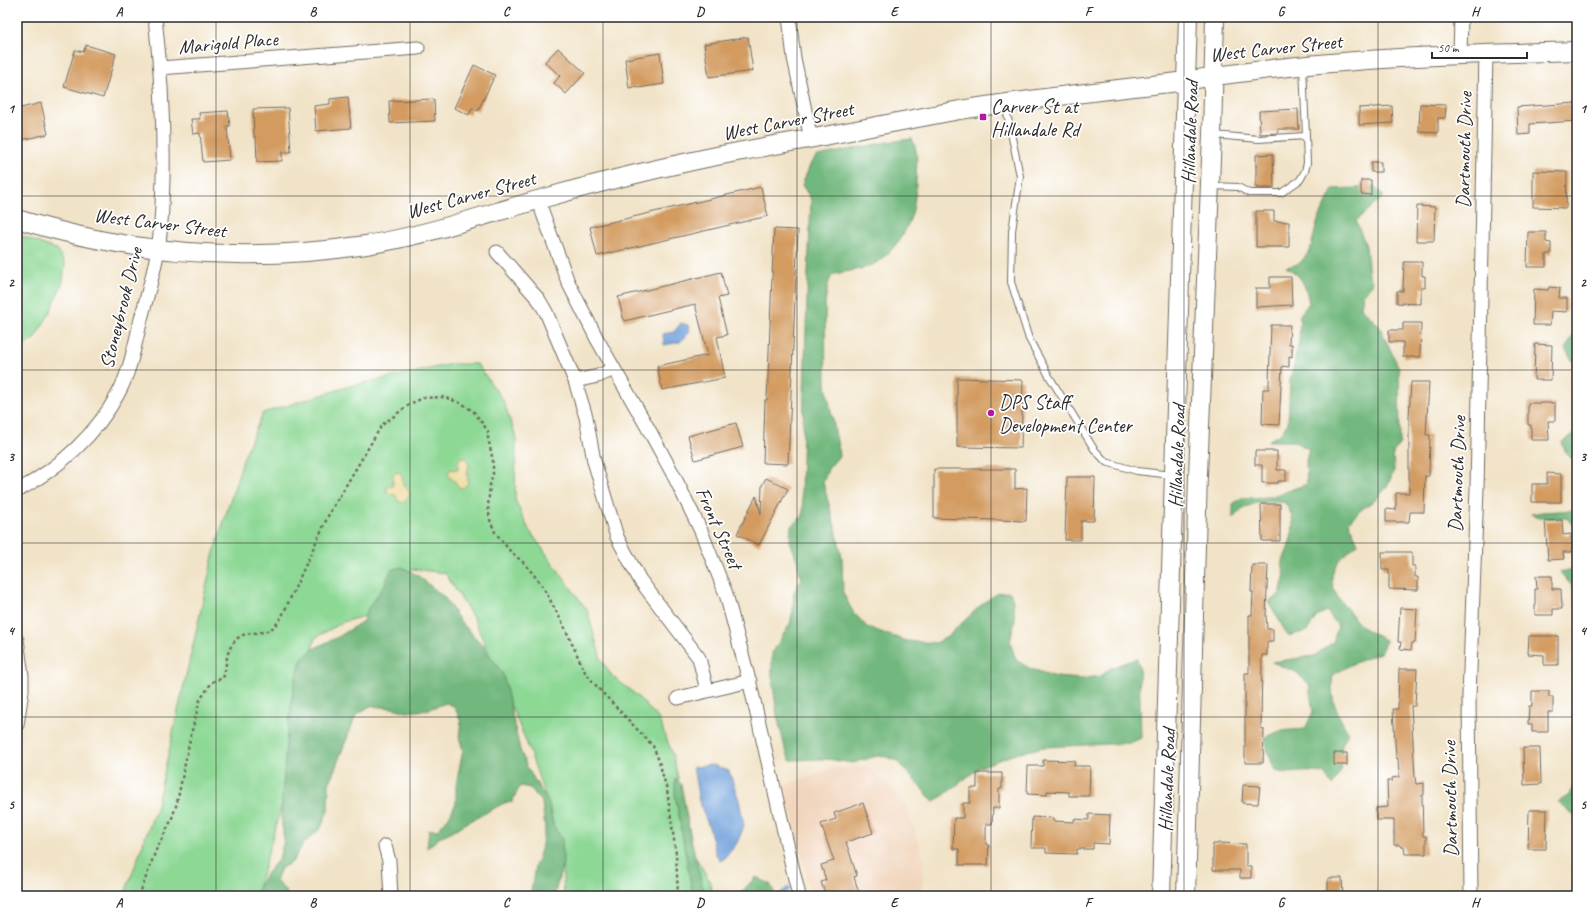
<svg xmlns="http://www.w3.org/2000/svg" width="1594" height="913" font-family="Caveat,sans-serif">
<rect width="100%" height="100%" fill="#fff"/>
<filter id="ink" filterUnits="userSpaceOnUse"><feTurbulence type="fractalNoise" baseFrequency=".025" numOctaves="2"/><feDisplacementMap in="SourceGraphic" scale="8" xChannelSelector="R" yChannelSelector="G"/><feConvolveMatrix kernelMatrix="1 2 1 2 8 2 1 2 1" color-interpolation-filters="sRGB"/></filter>
<filter id="wash" filterUnits="userSpaceOnUse"><feTurbulence type="fractalNoise" baseFrequency=".012" numOctaves="4" result="noise"/><feDisplacementMap in="SourceGraphic" scale="16" xChannelSelector="R" yChannelSelector="G"/><feGaussianBlur stdDeviation="0.9" result="paint"/><feColorMatrix in="noise" values="0 0 0 0 0 0 0 0 0 0 0 0 0 0 0 0 0 1.4 0 .05"/><feComposite in="paint" operator="in"/></filter>
<g filter="url(#wash)">
<rect width="100%" height="100%" fill="#f1e3c7"/>
<path fill="#f2d5bd" d="M868,766L905,803L924,859L922,896H812L785,786L832,768Z"/>
<path fill="#8dd895" stroke="#5c8260" d="M17,234L57,250L65,264L63,281L50,313L34,339L17,351Z
M452,364H477L503,400L516,437L515,500L529,530L587,610L601,659L611,675L636,695L658,718L673,755L695,856L709,880L713,896H564L562,859L548,804L526,741L474,619L445,573L413,569L392,582L368,615L343,622L315,638L303,690L291,772L256,896H124L156,808L214,552L245,454L263,413L350,386Z"/>
<path fill="#72b87e" stroke="#4e7254" d="M912,139C918,150 917,163 916,175C916,184 916,193 914,203C912,224 896,249 879,261C865,271 847,270 832,275L828,284L825,303L826,386L837,441L839,456L828,469L823,483L836,530L842,557L843,593L853,612L867,627L906,641L936,643L947,637L980,606L997,593L1010,592L1013,601L1015,620L1010,642L1016,660L1029,668L1056,677L1081,679L1100,676L1111,668L1129,661L1137,659L1139,666L1141,738L1130,743L1043,747L1012,755L980,767L943,796L933,801L896,760L880,755L853,763L828,759L790,760L785,748L777,715L772,677V653L790,624L793,610L794,592L801,580L797,560L790,541L791,526L803,516V505L801,492L807,299L811,199L802,185L811,163L817,156L887,142Z
M1374,186L1384,196L1356,221L1366,246L1369,276L1373,283L1363,295L1361,307L1379,326L1399,368L1400,443L1393,453L1394,471L1386,488L1378,497L1361,510L1349,522L1358,544C1329,564 1322,583 1349,611C1352,614 1354,619 1358,623C1365,631 1377,634 1386,641L1380,653L1354,663L1333,675C1329,699 1337,712 1348,733L1342,744L1340,772L1332,786L1325,774C1306,768 1294,776 1275,771L1268,752L1265,737L1280,731L1305,729L1313,712L1309,684L1296,672L1272,662L1314,656L1333,642L1338,626L1327,611L1317,616L1307,631L1288,636L1269,602L1280,594L1285,574L1282,564C1290,542 1301,521 1284,502C1261,502 1250,500 1233,518V504L1241,498L1270,497L1307,484L1306,461L1309,449L1293,441H1268L1280,434L1288,423L1290,380L1299,342L1300,315L1309,303C1305,284 1303,277 1286,267L1299,264L1310,251L1317,223L1333,189L1357,188Z
M1575,332H1577V368L1565,349Z
M1577,425V461L1568,456L1561,443L1574,434Z
M1577,510V530L1567,518H1539L1531,514L1542,512Z
M402,567L417,575L444,597L460,621L484,647L503,674L520,750L527,767L549,804L553,825L562,839L563,863L554,896H530L535,867L541,850L545,828L542,802L530,788L520,786L512,802L504,803L439,838L427,848L429,830H438L449,817L456,803V785L463,750L459,737L461,721L454,706L446,703L426,710L407,712L393,708L370,706L356,715L329,784L328,810L321,828L304,843L292,862L281,868L276,881L286,891L287,896H254L266,874L279,859L284,840L281,817L286,743L294,685L302,658L315,648L340,636L363,621L368,608L384,586L391,570Z
M1577,568V608L1572,586L1560,572Z
M675,779L681,784L691,841L705,896H693L675,795Z
M1577,781V821L1576,817L1558,802L1568,796Z
M756,877L770,884L776,896H738Z"/>
<path fill="#eeda9e" stroke="#8c8264" d="M462,457L467,459L469,465L467,473L468,483L463,488L458,487L455,481L450,478L448,474L450,469L458,470V460Z
M398,472L402,475L403,485L408,489L410,495L403,503L398,501L395,495L387,493V487L393,486V474Z"/>
<path fill="#70a1db" stroke="#4e6683" d="M681,323L688,325L689,333L680,342L664,345L663,334L674,332Z
M713,765L729,771L739,800L744,826L737,843L726,857L722,860L719,859L716,854L710,830L699,801L693,767Z"/>
<g fill="none" stroke-linecap="round" stroke-linejoin="round">
<path stroke="#70a1db" stroke-width="4" d="M779,896L788,889"/>
</g>
<g id="blocks">
<path fill="#d39b60" d="M748,37L753,71L709,77L704,44Z
M86,45L116,54L103,98L64,87L75,50L83,52Z
M558,48L585,73L566,94L554,83L560,76L545,62Z
M660,53L664,84L638,88V86L629,88L625,59Z
M474,65L495,75L478,111L472,108L469,115L454,108Z
M348,97L351,128L316,131L314,106L330,104V99Z
M434,99L435,121L390,123L389,101Z
M41,103L48,134L17,141V109Z
M1577,103V121L1530,124V134L1518,135L1517,107Z
M1420,104L1446,105L1445,118H1438V133L1419,132Z
M1392,106L1393,123L1359,125V108Z
M288,108L291,152H282V161L257,162L256,137H254L253,109Z
M1298,109L1299,129H1278V133L1260,134L1259,111Z
M228,111L230,126H227L230,160L203,162L200,133L193,134L191,119H200L199,113Z
M1273,154L1274,188H1256V155Z
M1371,162H1381V172H1371Z
M1533,171L1567,172L1566,208L1533,207Z
M1361,180H1371V195L1361,194Z
M761,187L768,216L597,256L590,227Z
M1417,206L1435,207L1434,241H1416Z
M1256,211H1274V221L1289,222V247H1256Z
M774,229L798,230L788,464L763,463L765,400H767Z
M1528,232H1546V242L1551,243V254H1546V267H1527Z
M1404,262H1422V276H1425V288H1421V304L1397,303V291H1403Z
M721,272L727,296L718,298L727,335L717,337L725,378L662,390L657,366L708,355L695,304L624,321L618,297Z
M1270,277H1291L1292,305L1256,307V288H1270Z
M1549,287L1560,288L1559,298H1567V312L1551,311L1550,325H1533L1534,289L1548,290Z
M1403,323H1421L1420,357H1403V342H1389V330H1403Z
M1271,325H1290L1289,344H1292V357L1289,356V367L1282,366L1279,425L1262,424L1263,389H1269V383Z
M1535,344L1552,345L1551,380H1534Z
M957,378L1023,380L1021,448L957,447Z
M1411,382H1429L1426,435H1430L1429,476H1425L1424,512H1410L1409,522H1386V509L1396,510V493H1409V417Z
M1528,403H1555V421H1548L1549,440H1531V425H1528Z
M736,423L743,447L695,460L688,436Z
M1255,451H1277V470H1286V481H1278V483H1262V465H1255Z
M934,469H1015V489L1027,488L1026,521L934,518Z
M1547,473L1561,474V502H1532V484H1547Z
M1067,477H1095L1094,521H1081V540H1065Z
M766,478L788,489L759,545L737,534L756,496L761,514L762,485Z
M1261,504H1280V541H1262Z
M1562,520L1563,535L1571,534L1572,552H1563L1564,559L1548,560L1545,521Z
M1382,552H1412V566H1415V577H1418V590L1389,589V570H1382Z
M1252,565H1268L1266,615L1267,629H1273V642H1267V655H1262L1261,729H1264L1263,763H1245V673H1249V615H1252L1253,592H1251Z
M1536,576H1552V589H1561L1562,609H1553V615H1535V589H1537Z
M1400,608L1417,609L1415,643H1412L1411,650L1400,649L1401,642H1398Z
M1529,636H1558V665H1544V655L1528,654Z
M1399,669H1417L1415,706H1411L1415,777L1416,784L1424,783V795H1422L1423,836H1426V854H1405L1404,847H1401L1400,845H1394V820H1376V808L1388,807L1387,781H1392V778L1399,777L1398,758H1396L1393,709H1398Z
M1532,691H1549V697H1553V712H1548V732H1532V724H1528L1529,706H1532Z
M1523,748H1540L1541,784L1524,785Z
M1334,753H1347V765H1334Z
M1043,760L1075,761L1074,766H1090L1089,796H1069V792L1047,791V795L1027,794L1028,766H1043Z
M977,773H1002V789H999V808H993L992,824H986V845H989L988,865H959V849H953L954,818H963V803H970V788H977Z
M1243,785L1260,786L1258,804L1242,803Z
M863,803L873,833L846,842L857,876L854,877L860,896H826L821,882L826,880L821,865L834,861L821,824L836,819L834,813Z
M1529,810H1547L1546,849H1528Z
M1089,814L1110,815L1109,844L1093,843V849H1077V854L1046,853V848H1031L1032,817L1053,818V821L1074,822V819L1089,820Z
M1218,843L1246,844V866H1251V878H1240V870H1213V844H1218Z
M1328,878H1342L1343,896H1328Z"/>
</g>
</g>
<g filter="url(#ink)">
<use href="#blocks" fill-opacity="0" stroke="#706b62" stroke-width="1"/>
<g fill="none" stroke-linecap="round" stroke-linejoin="round">
<g stroke="#706b62" stroke-width="8">
<path id="lane" d="M1005,104L1020,176L1012,231L1011,282L1029,339L1049,376L1094,449L1106,462L1137,471L1172,475
M1214,135L1259,139L1306,136L1303,66
M1212,186L1238,187L1249,193H1281L1300,180L1305,171L1307,163L1306,136"/>
</g>
<g stroke="#706b62" stroke-width="15">
<path id="street" d="M789,17L794,58L811,139
M1460,55L1461,17
M160,68L418,48
M538,200L568,282L597,339L649,430L674,476L701,531L726,594L750,684L799,896
M497,252L539,300L546,312L575,381L586,417L594,461L617,537L640,580L699,658L707,690
M575,381L598,376L614,369
M17,491C59,468 95,436 118,394C130,372 135,344 141,319C147,296 154,273 158,249C162,226 162,203 163,180C164,125 161,71 155,17
M17,640L22,676V691L17,725
M678,698L750,681
M385,846L389,861L391,896
M1471,896L1469,696L1477,489L1486,53"/>
</g>
<g stroke="#706b62" stroke-width="20">
<path id="secondary" d="M17,219C130,254 249,263 366,245C423,236 478,217 534,201C589,185 645,171 702,159C739,151 776,145 814,138C862,129 911,119 960,110C1035,98 1111,90 1186,81C1217,75 1248,72 1279,68C1378,57 1478,54 1577,51
M1161,896L1188,17
M1186,896L1198,475L1212,135L1215,17"/>
</g>
<path stroke="#706b62" stroke-width="2.5" stroke-dasharray="3 3" stroke-linecap="butt" d="M139,896L156,850L171,821L177,803L191,734L200,700L212,682L223,678C227,667 225,655 232,645C243,627 258,637 271,629C277,625 281,618 284,612L329,514L382,425L410,404L423,398L444,397L463,404L474,412L488,431V438L493,461V474L490,485L488,507L490,520L495,532L510,551L525,564L542,585L563,624L585,672L598,688L653,746L659,761L667,790L676,854L678,896"/>
<use href="#lane" stroke="#fff" stroke-width="6"/>
<use href="#street" stroke="#fff" stroke-width="13"/>
<use href="#secondary" stroke="#fff" stroke-width="18"/>
</g>
</g>
<path fill="none" stroke="#2b2b2b" stroke-width="1" stroke-opacity="0.55" d="M216,17V896M410,17V896M603,17V896M797,17V896M991,17V896M1184,17V896M1378,17V896M17,196H1577M17,370H1577M17,543H1577M17,717H1577"/>
<g fill="#b5179e" stroke="#fff" stroke-width="1.5">
<rect x="979" y="113" width="8" height="8" rx="2"/>
<circle cx="991" cy="413" r="4"/>
</g>
<g text-anchor="middle" dominant-baseline="central" stroke-width="3.5" stroke-linejoin="round" paint-order="stroke">
<g font-size="20" fill="#2b2b2b" stroke="#fff">
<text transform="translate(228 43) rotate(-5)">Marigold Place</text>
<text transform="translate(1276 48) rotate(-6)">West Carver Street</text>
<text transform="translate(788 121) rotate(-11)">West Carver Street</text>
<text transform="translate(1190 132) rotate(-88)">Hillandale Road</text>
<text transform="translate(1464 150) rotate(-89)">Dartmouth Drive</text>
<text transform="translate(471 195) rotate(-15)">West Carver Street</text>
<text transform="translate(160 223) rotate(7)">West Carver Street</text>
<text transform="translate(121 308) rotate(-76)">Stoneybrook Drive</text>
<text transform="translate(1177 456) rotate(-88)">Hillandale Road</text>
<text transform="translate(1457 474) rotate(-88)">Dartmouth Drive</text>
<text transform="translate(719 528) rotate(66)">Front Street</text>
<text transform="translate(1167 780) rotate(-88)">Hillandale Road</text>
<text transform="translate(1450 799) rotate(-91)">Dartmouth Drive</text>
</g>
<g font-size="20" fill="#2b2b2b" stroke="#fff" text-anchor="start">
<text x="991" y="106">Carver St at<tspan x="991" dy="23">Hillandale Rd</tspan></text>
<text x="999" y="402">DPS Staff<tspan x="999" dy="23">Development Center</tspan></text>
</g>
</g>
<rect width="1594" height="913" fill="none" stroke="#fff" stroke-width="44"/>
<path d="M1432 52v6h95v-6" fill="none" stroke="#2b2b2b" stroke-width="2"/>
<text x="1438" y="52" font-size="12" fill="#2b2b2b" stroke="#ffffff" stroke-width="3" paint-order="stroke">50 m</text>
<rect x="22" y="22" width="1550" height="869" fill="none" stroke="#2b2b2b" stroke-width="1.5"/>
<g font-size="13" text-anchor="middle" font-weight="bold" fill="#2b2b2b">
<text x="119" y="16">A</text>
<text x="313" y="16">B</text>
<text x="506" y="16">C</text>
<text x="700" y="16">D</text>
<text x="894" y="16">E</text>
<text x="1088" y="16">F</text>
<text x="1281" y="16">G</text>
<text x="1475" y="16">H</text>
<text x="11" y="113">1</text>
<text x="1583" y="113">1</text>
<text x="11" y="287">2</text>
<text x="1583" y="287">2</text>
<text x="11" y="461">3</text>
<text x="1583" y="461">3</text>
<text x="11" y="635">4</text>
<text x="1583" y="635">4</text>
<text x="11" y="809">5</text>
<text x="1583" y="809">5</text>
<text x="119" y="907">A</text>
<text x="313" y="907">B</text>
<text x="506" y="907">C</text>
<text x="700" y="907">D</text>
<text x="894" y="907">E</text>
<text x="1088" y="907">F</text>
<text x="1281" y="907">G</text>
<text x="1475" y="907">H</text>
</g>
</svg>
